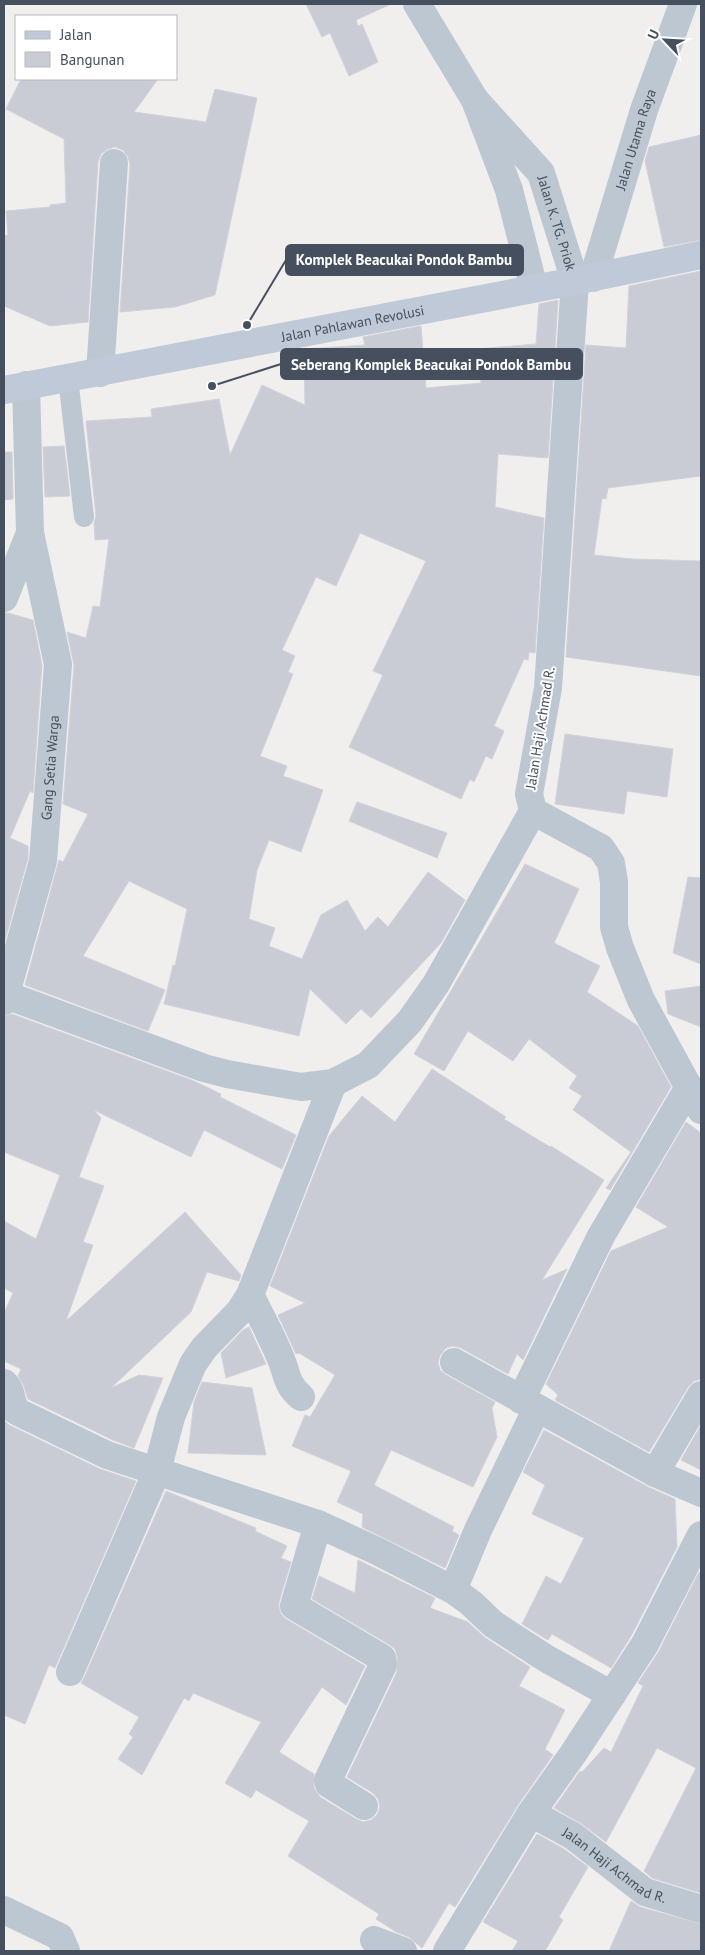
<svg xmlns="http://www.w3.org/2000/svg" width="705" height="1955" font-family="'PT Sans',sans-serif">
<rect width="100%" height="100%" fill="#f1eeee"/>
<path fill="#c9ccd4" stroke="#d1d3da" d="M306,4H391L356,20L358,26L362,24L378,62L349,76L330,33L322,37Z
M21,79H158L134,112L206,122L215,89L257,98L215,295L175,307L120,312L130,164L128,157L123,150L115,147L108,149L101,154L98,162L88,322L50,326L4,306V236L8,235L6,211L50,207V205L66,203L64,139L6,109Z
M701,135V240L664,247L645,161L649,147Z
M701,271V476L608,488L606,499L602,498L594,555L632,559L701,561V676L566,657L586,345L626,348L629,286Z
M558,300L548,458L498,454L495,507L544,518L535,653L529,652L528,660L524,659L494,726L504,731L492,759L486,756L474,782L470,779L461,799L349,747L383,675L373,671L426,561L360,533L336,586L316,577L282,650L295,656L288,672L293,674L260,756L287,766L283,776L323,790L301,852L269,840L257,870L249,919L275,928L269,946L302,959L321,915L347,900L365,931L378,917L388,927L428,872L465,900L441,943L371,1018L361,1009L346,1024L310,989L299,1036L164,1004L173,965L175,966L187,909L129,881L83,956L165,990L148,1031L25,985L59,860L63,862L88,814L63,804L74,665L67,632L86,638L93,606L100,607L109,539L95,540L94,523L96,516L86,421L152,417L151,409L219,399L230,455L262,385L305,405L304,349L365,345L363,337L421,326L426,388L481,383L478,349L536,344L539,304Z
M64,446L70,496L45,497L43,447Z
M4,452H12L13,499L4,500Z
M4,613H8L33,620L42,665L33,793L30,791L10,838L28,846V858L4,944Z
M565,734L673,749L667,797L627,791L624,814L555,804Z
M357,802L447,833L437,858L349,821Z
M525,864L579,889L554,943L600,966L587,992L638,1026L671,1087L610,1190L606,1188L631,1152L573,1110L582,1096L569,1088L577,1076L529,1039L513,1061L468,1031L444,1071L414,1054Z
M688,877L701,878V964L673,953Z
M701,986V1027L668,1014L665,991Z
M12,1014L194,1081L221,1094L220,1097L296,1135L282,1169L204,1130L191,1157L94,1110L101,1118L79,1177L104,1186L83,1242L93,1245L66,1321L185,1212L241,1275L239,1281L207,1272L191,1312L111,1388L139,1375L163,1378L134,1448L113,1440L28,1399L23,1384L18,1376L21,1369L4,1361V1313L13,1293L4,1288V1221L36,1239L60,1175L4,1152V1016Z
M432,1069L506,1117L504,1119L550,1147L551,1146L604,1180L542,1280L567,1269L523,1360L517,1354L508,1374L461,1348L453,1346L446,1348L440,1355L438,1363L440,1370L446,1375L495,1402L492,1408L497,1437L473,1487L391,1450L374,1485L454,1527L452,1531L459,1535L445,1568L362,1527L363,1514L337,1502L351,1471L292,1446L305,1415L310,1417L335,1375L299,1353L296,1354L278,1315L305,1303L270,1286L329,1136L362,1096L395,1122Z
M686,1122L701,1133V1379L694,1381L688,1387L649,1452L555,1400L558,1395L546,1384L611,1251L668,1227L636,1207Z
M249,1327L266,1364L226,1378L221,1353L243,1330Z
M202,1382L252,1388L266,1455L188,1453L194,1402Z
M4,1420L9,1425L100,1469L136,1481L55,1668L49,1665L25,1724L4,1715Z
M701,1425V1470L681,1460Z
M544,1430L648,1487L675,1499L677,1547L631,1636L611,1668L552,1634L548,1640L522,1624L546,1576L561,1584L584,1538L532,1514L545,1485L523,1472Z
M166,1491L256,1528L255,1531L287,1546L281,1558L291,1562L279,1602V1608L281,1614L286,1619L365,1666L346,1705L322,1687L279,1752L314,1774V1788L320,1797L356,1819L363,1822L371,1820L377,1815L380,1807L378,1799L373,1793L347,1777L397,1672V1656L395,1649L390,1645L312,1599L319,1576L355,1593L358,1560L435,1598L430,1608L468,1622L484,1637L530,1667L519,1686L565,1710L545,1749L553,1755L518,1805L455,1907L449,1903L422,1948L409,1937L396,1932L376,1919L379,1914L288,1856L309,1821L256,1790L251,1798L225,1783L261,1722L193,1693L189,1701L184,1698L142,1775L118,1759L133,1737L129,1734L139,1717L81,1683L84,1678Z
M699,1572L701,1573V1893L652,1878L644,1871L696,1768L657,1748L606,1842L582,1824L554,1808L580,1771L582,1772L604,1748L611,1752L643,1686L638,1683L659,1651Z
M537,1834L564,1849L588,1867L559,1917L563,1920L545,1951H512L518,1941L483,1922Z
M631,1901L640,1907L701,1924V1951H609Z"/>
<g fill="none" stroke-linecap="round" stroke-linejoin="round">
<path stroke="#bdc7d1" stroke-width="20" d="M68,378L84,517"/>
<g stroke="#bdc7d1" stroke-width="28">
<path d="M417,4L475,100L509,190L534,288"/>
<path id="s1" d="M475,100L541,173L575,281L548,688L529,794L533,811L601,848L611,863L614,882V927L620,948L641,1000L701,1110"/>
<path id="s2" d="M593,278L644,110L683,4"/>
<path d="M100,373L114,163"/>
<path d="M4,598L30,533"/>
<path d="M6,995L204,1068L227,1074L301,1087L333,1083L368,1065L410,1021L436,984L533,811"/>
<path id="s3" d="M4,1001L43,861L58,664L30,533L26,385"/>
<path d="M454,1362L655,1473L701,1493"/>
<path d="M4,1383C13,1391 10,1401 16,1411L107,1455L318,1524L294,1606L382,1658L383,1665L328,1780L329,1784L364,1806"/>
<path d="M301,1397C286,1384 288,1376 281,1359C272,1337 261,1316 250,1295L333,1083"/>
<path d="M521,1400L601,1236L689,1087"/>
<path d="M655,1473L701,1395"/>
<path d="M318,1524L377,1551L453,1590L471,1603L493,1624L547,1659L612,1695"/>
<path d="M453,1590L478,1530L537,1408"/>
<path d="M70,1672L157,1471L171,1417L193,1364L204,1348L239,1312L250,1295"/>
<path id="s4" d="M531,1813L573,1836L645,1892L701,1909"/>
<path d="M4,1910L60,1937L66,1951"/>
<path d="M374,1940L403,1951"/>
<path d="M447,1951L531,1813L573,1754L645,1644L701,1535"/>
</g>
<path stroke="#bfc9d8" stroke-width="28" id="s5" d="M4,390L575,281L701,255"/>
</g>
<g text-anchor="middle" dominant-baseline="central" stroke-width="4" stroke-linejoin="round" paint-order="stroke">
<g font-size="14" fill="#454f5d" stroke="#fff">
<text stroke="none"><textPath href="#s2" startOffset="145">Jalan Utama Raya</textPath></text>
<text stroke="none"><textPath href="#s1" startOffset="151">Jalan K. TG. Priok</textPath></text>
<text stroke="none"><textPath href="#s5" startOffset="355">Jalan Pahlawan Revolusi</textPath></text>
<text transform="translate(540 728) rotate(-81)">Jalan Haji Achmad R.</text>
<text stroke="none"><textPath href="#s3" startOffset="239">Gang Setia Warga</textPath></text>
<text stroke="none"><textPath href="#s4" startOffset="99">Jalan Haji Achmad R.</textPath></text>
</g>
</g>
<path fill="none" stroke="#454f5d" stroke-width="2" d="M247 325L286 260M212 386L281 364"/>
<g fill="#454f5d" stroke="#fff" stroke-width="2">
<circle cx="247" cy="325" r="5"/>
<circle cx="212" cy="386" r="5"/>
</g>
<g fill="#454f5d" stroke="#454f5d" stroke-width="2">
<rect x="286" y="245" width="237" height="30" rx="5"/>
<rect x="281" y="349" width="301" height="30" rx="5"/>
</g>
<g font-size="15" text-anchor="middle" font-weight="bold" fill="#fff">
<text x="404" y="265">Komplek Beacukai Pondok Bambu</text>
<text x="431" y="370">Seberang Komplek Beacukai Pondok Bambu</text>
</g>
<rect width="705" height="1955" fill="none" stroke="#454f5d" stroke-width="10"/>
<rect x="15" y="15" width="162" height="65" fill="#ffffff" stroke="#b5b9be"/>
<rect x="25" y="31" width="25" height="8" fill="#bfc9d8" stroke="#b5b9be"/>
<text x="60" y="40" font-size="15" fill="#454f5d">Jalan</text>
<rect x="25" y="52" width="25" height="15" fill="#c9ccd4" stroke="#b5b9be"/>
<text x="60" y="65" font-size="15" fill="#454f5d">Bangunan</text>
<g transform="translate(665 40) rotate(295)" stroke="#ffffff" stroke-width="4" paint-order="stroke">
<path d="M0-4L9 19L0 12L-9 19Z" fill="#454f5d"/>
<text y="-8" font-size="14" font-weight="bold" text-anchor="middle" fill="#454f5d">U</text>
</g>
</svg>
